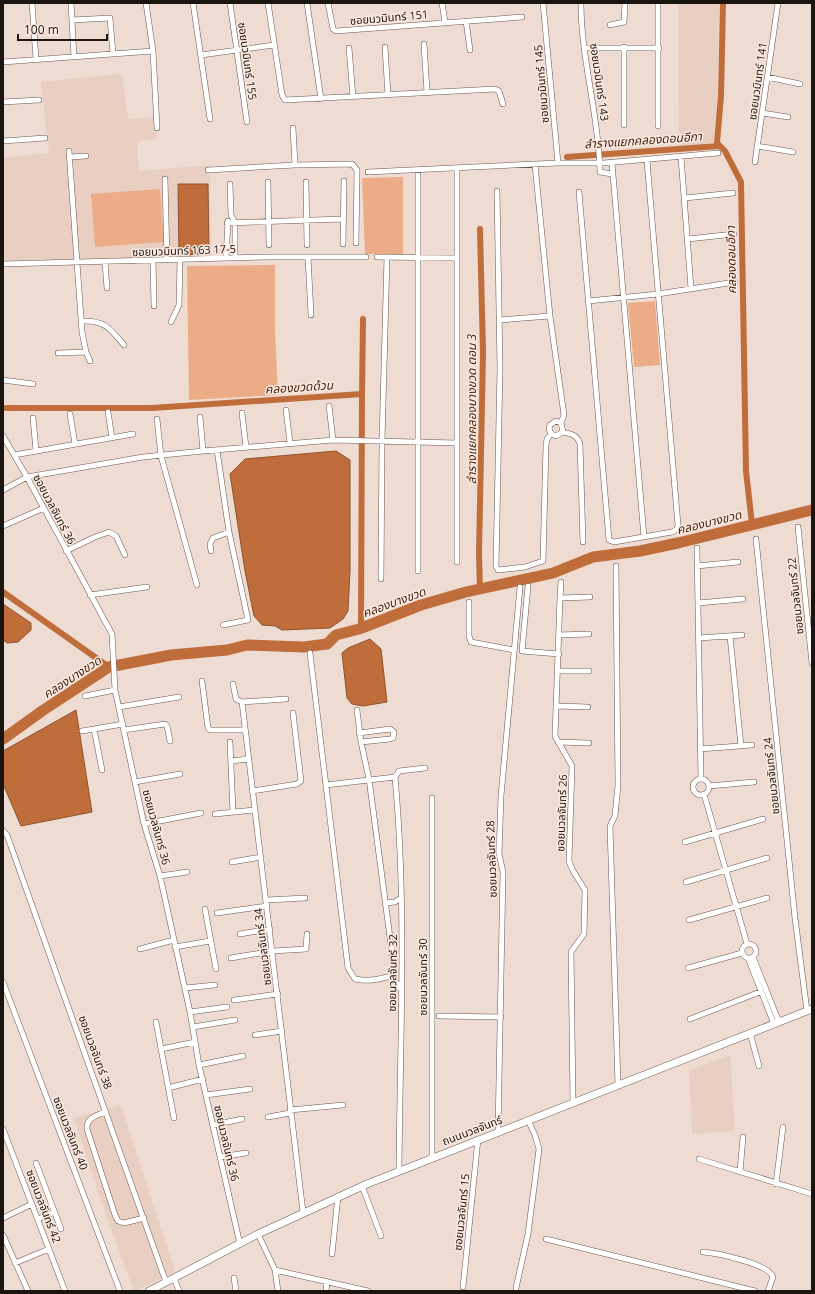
<svg xmlns="http://www.w3.org/2000/svg" width="815" height="1294" font-family="'Open Sans','Noto Sans Thai',sans-serif">
<rect width="100%" height="100%" fill="#eedbd2"/>
<path fill="#e8cfc1" d="M678,3H719L717,145L679,148Z
M122,74L128,119L155,117L157,139L137,141L139,171L210,165L211,257L3,261V158L49,153L41,82Z
M730,1055L735,1131L692,1134L689,1071Z
M121,1105L175,1271L136,1291H134L104,1210L74,1118Z"/>
<path fill="#ecac88" d="M403,177V254H365L362,178Z
M160,189L164,242L95,247L91,194Z
M275,265V329L278,395L189,400L187,266Z
M655,301L660,365L634,367L628,303Z"/>
<path fill="#bf6d3b" stroke="#8e532f" d="M178,184H208L209,254L179,255Z
M336,451L350,460V571L348,611L343,619L330,628L282,630L275,626L262,625L254,616L245,571L230,474L245,459Z
M3,604L31,623V630L18,642L7,643L3,640Z
M370,639L381,649L387,702L363,706L352,704L347,698L342,653L348,648Z
M76,710L92,812L21,826L3,784V751Z"/>
<g fill="none" stroke-linecap="round" stroke-linejoin="round">
<path stroke="#bf6d3b" stroke-width="6" d="M723,3L721,96L717,143L725,151L741,182L746,471L752,524
M567,157L720,146
M362,394L363,319
M3,408H152L362,394L361,628
M480,589L479,553L483,353L480,229
M3,592L109,667"/>
<path stroke="#bf6d3b" stroke-width="11" d="M3,739L42,711L109,667L171,655L227,650L247,645L304,647L327,644L336,635L359,629L421,605L466,592L553,573L593,557L640,551L678,543L812,510"/>
<g stroke="#67584f" stroke-width="6">
<path id="street" d="M32,3L36,59
M71,3L74,57
M146,3L153,51L157,128
M193,3L210,119
M230,3L247,122
M268,3L282,95L285,100L495,89L499,91L503,104
M307,3L321,99
M328,3L333,29L336,31L522,17
M442,3L445,22
M543,3L558,163
M581,3C581,60 599,115 600,172L612,174
M658,3V126
M72,20L110,18L113,54
M466,21L470,50
M610,25L624,22L625,3
M424,44L427,92
M385,47L388,95
M624,47V125
M349,48L353,97
M585,48H659
M201,55L274,45
M3,62L153,51
M767,77L800,84
M3,102L39,100
M762,113L788,117
M293,128L295,165
M3,141L45,138
M757,146L793,152
M69,151L82,332L86,352L90,361
M70,157L86,156
M681,157L691,288
M755,162L778,3
M612,163L644,537
M535,165L550,316L564,415L561,423L563,432L556,436C550,434 548,430 550,425L556,421L561,423
M457,168V562
M208,170L295,165L352,164L357,170L356,243
M368,172L558,163H604L718,153
M165,179L167,260
M268,182L269,245
M306,182L307,245
M230,184L231,215L235,223V258
M497,191L500,368L496,566L498,570L525,567L543,561L546,445L547,439L551,434
M579,192L609,540L614,542L672,532L677,529L678,525L647,161
M685,198L733,193
M227,223L343,219
M688,239L734,234
M343,244L344,181
M308,257L311,315
M377,257L457,258
M226,258L228,221
M153,261L154,306
M105,262L107,288
M3,264L266,257H366
M588,301L658,294L735,282
M500,320L550,316
M82,321C104,320 110,328 124,345
M171,322L179,305L180,260
M58,353L86,352
M3,380L33,384
M329,406L333,440
M286,410L290,443
M108,412L112,438
M242,413L246,447
M70,414L75,444
M200,417L203,451
M33,418L36,450
M157,419L161,456L197,585
M563,432C572,434 577,435 580,444L583,542
M3,436L27,477L112,634L115,690L144,824L160,876L190,1012L199,1065L240,1244
M217,450L229,532L248,620L223,625
M14,455L133,434
M3,490L27,477L143,457L203,451L333,440L457,443
M3,526L44,508
M798,527L812,663
M756,539L795,918L807,1011
M697,548L701,779
M66,551L95,537L109,532L116,536L125,555
M211,551L210,544L213,538L229,532
M616,566L618,785L615,816L610,826L618,1085
M697,566L738,562
M418,571V170
M381,579L382,441L387,257
M528,586L522,651L559,654
M90,595L147,587
M560,598L561,582
M469,602V636L471,642L514,650
M698,603L743,599
M559,635L589,634
M730,636L741,746
M699,638L742,635
M310,653L348,968L355,979C367,982 380,979 392,976L401,990
M559,671H589
M202,681L208,728L210,730H245
M233,684L236,699L242,702L303,1212
M85,696L115,690
M242,702L286,699
M557,706L588,707
M119,707L179,697
M357,710L361,742L369,779L393,960L392,976
M124,730L165,724L167,726L170,741
M82,731L94,729
M359,733L390,729L394,732L393,738L390,739L361,742
M230,742L233,812
M558,742L589,743
M700,749L752,745
M231,761L248,759
M102,770L94,729L123,724
M395,777C407,908 400,1039 399,1170
M693 787a8 8 0 1 1 16 0a8 8 0 1 1-16 0Z
M135,782L180,774
M326,785L395,777L399,771L425,768
M709,786L754,782
M252,791L297,784L301,781L293,713
M704,794L747,944
M432,798V1157
M215,814L254,810
M144,824L201,813
M3,831L7,835L166,1282
M685,842L763,819
M232,862L261,857
M160,876L187,872
M686,882L767,858
M267,900L305,898
M385,903L395,902L401,898
M205,909L216,969
M217,913L267,906
M689,920L767,898
M240,934L270,929
M742 951a7 7 0 1 1 14 0a7 7 0 1 1-14 0Z
M175,947L210,941
M140,949L174,940
M753,957L779,1022
M231,958L273,951L306,949L307,934
M748,958L774,1024
M688,968L742,953
M3,982L120,1291
M185,988L215,985
M234,1000L278,994
M190,1012L227,1007
M439,1016L501,1017
M690,1019L760,992
M156,1022L174,1118
M193,1027L235,1020
M750,1033L759,1066
M255,1035L282,1031
M161,1049L195,1042
M199,1065L243,1056
M168,1088L203,1079
M206,1095L250,1089
M573,1103L571,952L584,934L585,890L572,869L569,861L572,766L555,736L560,598L590,597
M290,1110L343,1105
M106,1112C97,1115 86,1118 87,1129L115,1215L118,1221L124,1223L144,1218
M268,1117L290,1113
M213,1125L242,1119
M3,1129L65,1291
M498,1132L503,872L499,854L501,796L520,587
M220,1157L246,1153
M699,1159L812,1194
M36,1163L61,1229
M740,1172L743,1137
M776,1184L783,1127
M362,1186L381,1236
M3,1218L32,1204
M38,1219L55,1212
M258,1234L275,1270L278,1291
M3,1235L28,1291
M546,1239L755,1291
M703,1252C717,1253 769,1264 773,1277L768,1291
M332,1254L338,1196
M15,1263L49,1249
M275,1270L368,1291
M174,1278L179,1291
M234,1278L236,1291
M463,1287L478,1139
M516,1288L528,1234L539,1149L535,1135L528,1120
M326,1291L327,1282"/>
</g>
<g stroke="#67584f" stroke-width="8">
<path id="secondary" d="M149,1291L258,1234L367,1184L812,1009"/>
</g>
<use href="#street" stroke="#fff" stroke-width="5"/>
<use href="#secondary" stroke="#fff" stroke-width="7"/>
</g>
<g text-anchor="middle" dominant-baseline="central" stroke-width="3" stroke-linejoin="round" paint-order="stroke">
<g font-size="11" fill="#1b1512" stroke="#fbe9df">
<text transform="translate(389 17) rotate(-5)">ซอยนวมินทร์ 151</text>
<text transform="translate(248 61) rotate(82)">ซอยนวมินทร์ 155</text>
<text transform="translate(757 81) rotate(-82)">ซอยนวมินทร์ 141</text>
<text transform="translate(600 82) rotate(82)">ซอยนวมินทร์ 143</text>
<text transform="translate(541 84) rotate(-95)">ซอยนวมินทร์ 145</text>
<text transform="translate(184 250) rotate(-2)">ซอยนวมินทร์ 163 17-5</text>
<text transform="translate(55 509) rotate(62)">ซอยนวลจันทร์ 36</text>
<text transform="translate(795 596) rotate(-96)">ซอยนวลจันทร์ 22</text>
<text transform="translate(771 776) rotate(-96)">ซอยนวลจันทร์ 24</text>
<text transform="translate(561 813) rotate(-88)">ซอยนวลจันทร์ 26</text>
<text transform="translate(157 827) rotate(75)">ซอยนวลจันทร์ 36</text>
<text transform="translate(491 859) rotate(-92)">ซอยนวลจันทร์ 28</text>
<text transform="translate(262 947) rotate(-97)">ซอยนวลจันทร์ 34</text>
<text transform="translate(392 973) rotate(-89)">ซอยนวลจันทร์ 32</text>
<text transform="translate(422 977) rotate(-90)">ซอยนวลจันทร์ 30</text>
<text transform="translate(96 1052) rotate(70)">ซอยนวลจันทร์ 38</text>
<text transform="translate(472 1130) rotate(-21)">ถนนนวลจันทร์</text>
<text transform="translate(71 1133) rotate(69)">ซอยนวลจันทร์ 40</text>
<text transform="translate(227 1143) rotate(77)">ซอยนวลจันทร์ 36</text>
<text transform="translate(44 1206) rotate(69)">ซอยนวลจันทร์ 42</text>
<text transform="translate(461 1212) rotate(-84)">ซอยนวลจันทร์ 15</text>
</g>
<g font-size="12" font-style="italic" fill="#45230e" stroke="#fbe9df">
<text transform="translate(643 140) rotate(-4)">ลำรางแยกคลองดอนอีกา</text>
<text transform="translate(731 260) rotate(-91)">คลองดอนอีกา</text>
<text transform="translate(299 387) rotate(-4)">คลองขวดด้วน</text>
<text transform="translate(471 409) rotate(-90)">ลำรางแยกคลองบางขวด ตอน 3</text>
<text transform="translate(709 522) rotate(-14)">คลองบางขวด</text>
<text transform="translate(394 602) rotate(-20)">คลองบางขวด</text>
<text transform="translate(72 677) rotate(-33)">คลองบางขวด</text>
</g>
</g>
<rect width="815" height="1294" fill="none" stroke="#1b1512" stroke-width="8"/>
<path d="M18 34v6h89v-6" fill="none" stroke="#1b1512" stroke-width="2"/>
<text x="24" y="34" font-size="12" fill="#1b1512" stroke="#fbe9df" stroke-width="3" paint-order="stroke">100 m</text>
</svg>
